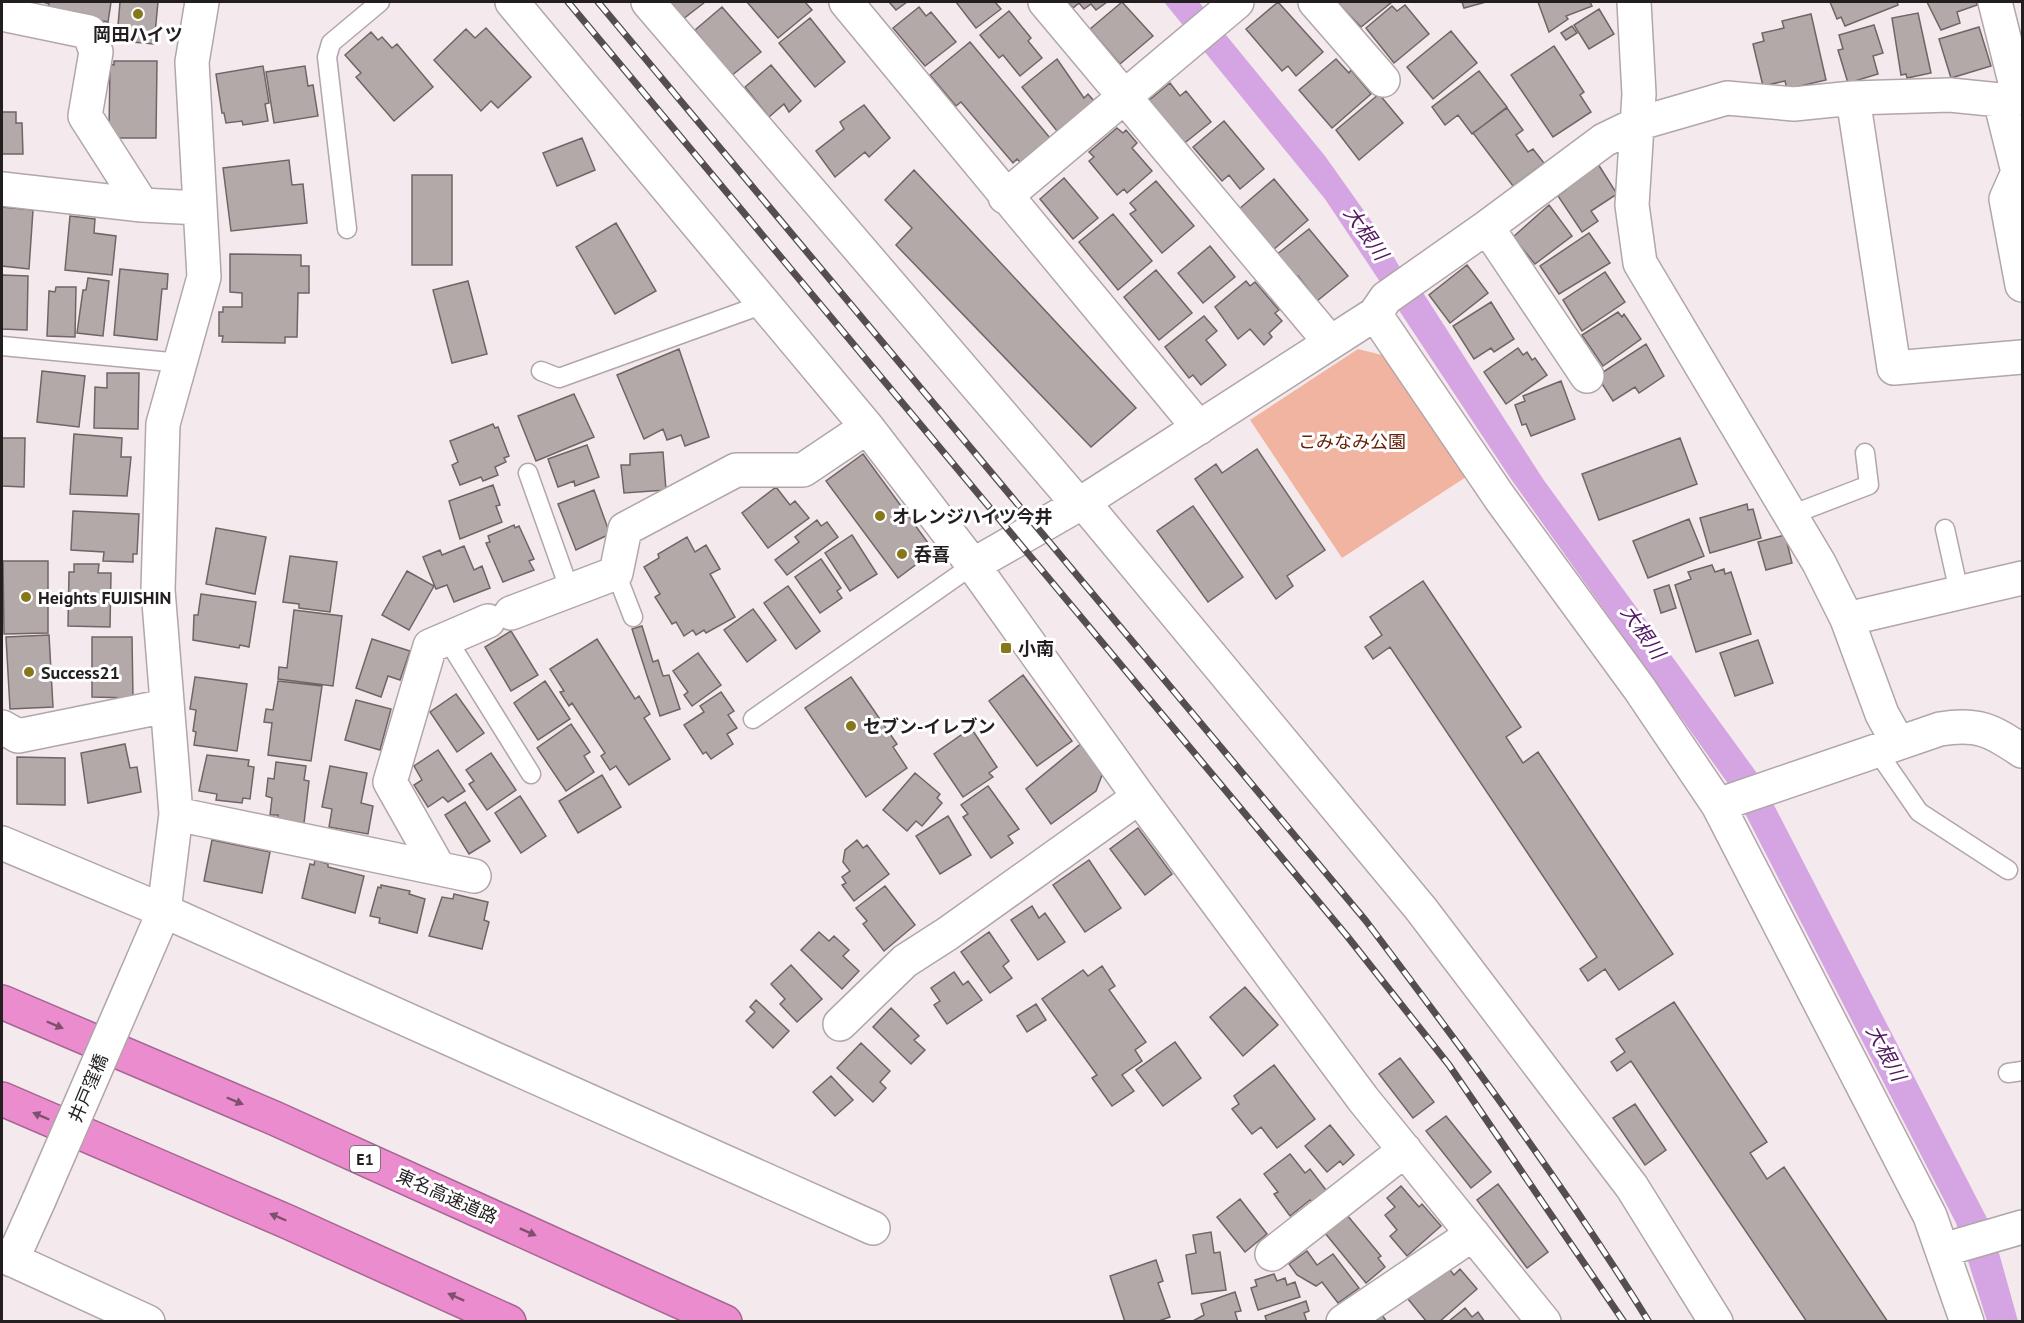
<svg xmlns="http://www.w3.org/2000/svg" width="2024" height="1323" font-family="'PT Sans','Noto Sans JP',sans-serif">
<rect width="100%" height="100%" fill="#f4e9ec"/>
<path fill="#f0b4a0" d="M1358,349L1382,355L1466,477L1342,558L1250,420Z"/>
<path fill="#d5a4e2" d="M1164,2H1199L1325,156L1379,232L1402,271L1422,291L1543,479L1759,776L1992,1228L2018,1321H1987L1956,1223L1734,792L1511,479L1325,199Z"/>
<path fill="#b4a9a9" stroke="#706565" stroke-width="1.5" d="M43,2H111L108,22L48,8L49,4Z
M120,2H158L154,44L121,41V27L118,26Z
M668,2H705L683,19Z
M747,2H805L812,10L778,38Z
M889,2H907L896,10Z
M956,2H995L1001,9L976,28Z
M1068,2H1107L1096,10L1091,4L1084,9L1079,3L1073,8Z
M1122,2L1153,36L1120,64L1090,29Z
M1278,2L1323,52L1296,76L1288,66L1282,71L1246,29Z
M1337,2H1392L1361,27Z
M1462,2H1486L1464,8Z
M1538,2H1590L1592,6L1566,16L1568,19L1549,32Z
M1830,2H1897L1898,5L1845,26L1841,17L1837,19Z
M1927,2H1976L1977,5L1957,12L1960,23L1941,30Z
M1405,5L1429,34L1394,63L1366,28L1392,6L1397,11Z
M722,7L761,52L731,76L695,30Z
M919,7L926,16L931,12L956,42L925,66L893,28Z
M1599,9L1614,34L1589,49L1574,25Z
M1009,11L1031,38L1028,41L1042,58L1020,76L1003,55L999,58L980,35Z
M1918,13L1931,73L1907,78L1906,74L1901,75L1892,18Z
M1811,14L1826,80L1787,89L1785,81L1763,86L1753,44L1764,41L1762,33L1784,28L1782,21Z
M810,18L845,62L815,87L779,43Z
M1874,25L1883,53L1873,56L1878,74L1848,83L1838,50L1843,49L1839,35Z
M1572,26L1577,33L1566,40L1561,33Z
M1979,27L1991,66L1951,78L1939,39Z
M486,28L531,77L498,108L491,101L481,111L434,60L466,29L475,38Z
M1451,31L1477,63L1433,99L1407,67Z
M371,32L378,40L382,37L392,48L397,44L433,87L394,121L356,77L361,73L345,55Z
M970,42L1050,138L1021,163L1017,159L1013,163L961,102L956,106L930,75Z
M1554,46L1584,92L1580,95L1591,112L1553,137L1511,75Z
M1057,59L1084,98L1088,94L1094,101L1057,131L1022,87Z
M1336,59L1349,73L1351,70L1371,94L1332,128L1299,90Z
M114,61H157L156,138H113L109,132L110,64L114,65Z
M771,65L801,101L789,112L784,104L769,117L745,87Z
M263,66L269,103L265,104L268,121L243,125L242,121L226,123L224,113H222L216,74Z
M305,66L308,86L313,85L318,116L274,123L266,72Z
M1479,71L1507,107L1472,134L1458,115L1445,125L1432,107Z
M1170,83L1180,96L1186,91L1211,122L1182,145L1148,101Z
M1379,94L1403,123L1359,160L1336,130Z
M864,105L890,138L869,157L865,152L835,177L816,151L844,129L840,122Z
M1507,108L1523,130L1516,135L1528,152L1533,149L1544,163L1513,186L1473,133Z
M2,112H16V123H22L23,154H2Z
M1224,121L1264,169L1240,189L1229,175L1222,181L1193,147Z
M1117,128L1123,133L1126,130L1137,143L1132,148L1152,171L1127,193L1124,189L1117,195L1089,161L1094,157L1089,152Z
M582,138L595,170L557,186L543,153Z
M289,160L292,185L303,184L307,223L231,231L223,168Z
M1598,164L1617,194L1591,211L1598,221L1582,232L1558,196L1566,190L1564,187Z
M914,170L1136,408L1091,447L896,245L912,228L885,200Z
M412,175H452V265H412Z
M1064,178L1098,218L1073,239L1040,199Z
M1274,179L1308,220L1273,250L1239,209Z
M1156,181L1194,226L1162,253L1130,214L1136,210L1130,203Z
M1549,205L1572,236L1535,264L1513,237Z
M2,207L33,210L29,269L2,266Z
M1113,214L1152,261L1118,290L1079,242Z
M70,216L95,219L94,233L116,236L112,275L65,270Z
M616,223L656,291L615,314L576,247Z
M1309,229L1348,276L1317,301L1298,276L1295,279L1276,255Z
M1589,233L1610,263L1559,294L1540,266Z
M1210,246L1235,277L1203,303L1178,273Z
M230,254L301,255V266H309V293H298L297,337H285V343L222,342L223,336H219V312H223V307H242V293L230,292Z
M1467,265L1488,293L1450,323L1429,295Z
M120,269L168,274L167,289H162L157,340L114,335Z
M1156,270L1192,313L1159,340L1124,297Z
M1605,272L1625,302L1582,331L1563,300Z
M2,275L28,276L27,330L2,329Z
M88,278L109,281L103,336L77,333L83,290H86Z
M468,281L487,354L452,363L433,290Z
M1246,281L1250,286L1255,282L1279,310L1275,313L1282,321L1269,333L1272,337L1264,345L1250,329L1238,339L1215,307Z
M56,287H76L75,337L47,336L49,291L55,292Z
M1491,302L1514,339L1494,352L1491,348L1474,359L1453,326Z
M1618,312L1622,317L1624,314L1641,339L1603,366L1582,335Z
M1204,316L1217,331L1206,340L1226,365L1201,385L1193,375L1189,378L1165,347Z
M1646,344L1664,376L1639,393L1635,387L1613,401L1597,376Z
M1518,348L1523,355L1527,352L1532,360L1535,358L1547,375L1506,404L1484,372Z
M679,349L709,437L685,446L681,435L667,440L663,429L644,439L617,375Z
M42,371L85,376L79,427L37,422Z
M107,373H139L138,429L94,428L95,387L107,388Z
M1561,381L1575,419L1531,436L1526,424L1522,425L1515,405L1525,401L1523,396Z
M574,394L594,437L536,461L518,416Z
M493,424L495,428L498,427L509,456L504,458L506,462L495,467L498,475L483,481L481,477L460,485L452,465L458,462L450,441Z
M74,434L122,438L121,457H131L127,496L70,494Z
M2,438H25L24,487L2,486Z
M1680,438L1697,484L1599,520L1582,474Z
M587,445L599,477L575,486L574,481L558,487L548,459Z
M1257,449L1325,550L1287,576L1293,586L1276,599L1195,479L1216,464L1222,473Z
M663,452L666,490L624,493L621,465H630V454Z
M863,454L934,551L898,578L826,481Z
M493,485L500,505L496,506L502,522L460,539L449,501Z
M776,487L790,505L795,501L809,518L768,548L742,513Z
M594,490L610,534L576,550L558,504Z
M1747,504L1748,510L1753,509L1761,538L1710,553L1700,518Z
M1193,506L1243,577L1208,602L1157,531Z
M73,511L139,514L137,554H133V562L103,561L104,552L71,550Z
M1689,519L1704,556L1648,578L1633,541Z
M817,520L821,526L827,522L838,537L787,575L775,560L799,542L795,537Z
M514,525L515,528L519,526L534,559L529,561L534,570L503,582L486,543L490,542L488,536Z
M216,528L266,537L255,594L206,584Z
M852,535L877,574L850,591L825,553Z
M1785,535L1792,563L1766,570L1758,542Z
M687,537L695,552L706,545L720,569L710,574L735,617L706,633L704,630L696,635L693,630L684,636L676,622L672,624L655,597L660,594L644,567L659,558L658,554Z
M464,546L474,570L482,566L490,588L454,602L447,585L436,589L423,557L440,550L442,555Z
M290,556L337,562L330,612L299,608V604L283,602Z
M821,559L841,588L837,591L842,598L820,613L795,577Z
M3,561H48V633L4,634Z
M74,564H99L98,573H111L110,627L68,626L69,572H74Z
M1712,565L1715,572L1724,569L1725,574L1731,572L1751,634L1696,652L1675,585L1691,579L1688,572Z
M407,571L434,586L409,630L382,615Z
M1423,581L1521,727L1506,737L1523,763L1538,752L1673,954L1619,990L1605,969L1588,981L1580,969L1597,957L1390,647L1373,659L1365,647L1382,635L1370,617Z
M1669,585L1676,608L1661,613L1654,590Z
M788,586L820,631L796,649L764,603Z
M201,594L256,602L249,647L240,645L239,648L193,640L194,615H198Z
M753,609L776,640L747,662L724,630Z
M294,610L342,616L333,686L278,679L279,667L287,668Z
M642,626L653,662L658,660L663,676L669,675L680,709L660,716L632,629Z
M511,631L538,675L511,691L485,647Z
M49,635L53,707L10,709L6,637Z
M92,637H132L133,698L92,697Z
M372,639L410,651L400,680L388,676L381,697L356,688Z
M597,639L635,699L639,696L650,714L644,718L670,759L629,785L616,766L610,770L601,756L605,753L572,703L569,706L560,692L564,691L550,669Z
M1758,640L1773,683L1735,696L1720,653Z
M698,653L721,685L692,706L684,695L688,692L673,671Z
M1023,675L1072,741L1037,766L989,701Z
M195,677L247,684L237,751L194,745L196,732L193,731L196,710L190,709Z
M851,677L897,744L893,747L907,768L866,797L805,708Z
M278,681L322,686L311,761L268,755L272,723L264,722L266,709L273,710Z
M545,681L570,719L538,740L514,703Z
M721,692L734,711L728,715L737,728L727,734L733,744L711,759L706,752L703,754L684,725L704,712L700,706Z
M456,694L484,733L457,752L430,712Z
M356,700L391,709L380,750L345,740Z
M571,724L590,752L584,756L594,772L566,791L537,748Z
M971,728L997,767L989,773L993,777L963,797L934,754Z
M1083,742L1102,775L1096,791L1051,824L1026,789Z
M125,744L130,768L137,767L141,792L88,803L81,753Z
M438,750L465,791L448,802L443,797L428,807L414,785L422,780L414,766Z
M491,753L516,790L487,810L469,784L474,781L466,770Z
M207,755L249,760L248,766L254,767L250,799L243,798L242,803L216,800L217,794L199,791Z
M17,757L65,758V805L17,804Z
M276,762L306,766L304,780L309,781L304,823L278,820V815H270L272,798L266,796L268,778L274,779Z
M330,766L367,773L361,803L373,806L368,834L329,827L332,809L322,807Z
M915,773L940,794L937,798L942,803L922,826L916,821L907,831L883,810Z
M602,775L621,807L578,833L559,801Z
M988,786L1019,829L1008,836L1013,843L991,858L963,817L968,814L961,805Z
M520,796L546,836L521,853L495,813Z
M465,802L490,841L469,854L445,815Z
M948,816L971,855L940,874L916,836Z
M1138,828L1172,874L1145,895L1110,849Z
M212,840L270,852L262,893L204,881Z
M857,840L863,848L867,845L889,874L854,901L842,885L846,883L842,877L850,871L843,862L845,850Z
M315,860L328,864V867L364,876L355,913L302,898L310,864L314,865Z
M1089,860L1121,908L1085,932L1053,885Z
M381,885L410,891L409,894L425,899L417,933L379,923L380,918L370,916L378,887L381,888Z
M885,886L915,925L884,951L863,924L867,921L856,908Z
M454,894L488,902L484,920L489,922L482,949L429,936L442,897L453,899Z
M1032,906L1039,918L1045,913L1065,942L1038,960L1011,920Z
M819,932L829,941L834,936L849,950L843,956L859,971L842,989L801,950Z
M989,932L1009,961L1003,966L1012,978L990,993L961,952Z
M791,965L822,999L797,1022L780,1004L785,999L771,984Z
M1102,966L1115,986L1109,990L1146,1042L1135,1050L1142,1061L1122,1075L1134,1091L1112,1106L1092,1078L1097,1075L1042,999L1083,970L1088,976Z
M954,972L963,985L968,981L982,1000L947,1024L934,1005L940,1001L931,988Z
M1245,987L1278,1025L1243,1056L1210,1017Z
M756,1000L789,1031L773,1048L746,1021L755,1012L750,1007Z
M1674,1002L1767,1142L1750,1153L1767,1179L1784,1167L1888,1322H1807L1631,1061L1617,1071L1611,1062L1625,1052L1616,1039Z
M1036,1004L1046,1020L1027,1032L1017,1016Z
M891,1008L919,1036L914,1040L925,1050L911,1064L873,1027Z
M1175,1042L1201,1078L1163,1106L1136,1070Z
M861,1043L890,1071L880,1082L886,1088L873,1102L837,1068Z
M1400,1058L1434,1102L1413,1118L1379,1074Z
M1274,1065L1315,1119L1277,1148L1261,1127L1252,1134L1232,1109L1239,1104L1234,1096Z
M831,1076L853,1100L835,1116L813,1092Z
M1635,1104L1666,1150L1645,1165L1613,1118Z
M1446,1116L1491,1172L1471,1188L1426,1131Z
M1330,1125L1354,1155L1343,1165L1340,1161L1327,1172L1305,1146Z
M1290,1154L1305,1173L1310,1169L1329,1194L1315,1206L1310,1200L1290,1216L1274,1194L1278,1192L1264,1174Z
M1498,1184L1548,1252L1527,1268L1477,1200Z
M1401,1186L1419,1207L1422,1204L1441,1226L1407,1256L1390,1236L1397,1230L1385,1215L1395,1207L1387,1198Z
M1240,1199L1267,1234L1245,1252L1217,1217Z
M1347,1215L1381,1256L1378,1258L1385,1267L1366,1283L1325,1233Z
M1211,1232L1214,1253L1220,1252L1226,1290L1192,1294L1186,1255L1196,1253L1193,1235Z
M1307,1251L1317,1265L1333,1254L1359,1288L1338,1303L1322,1282L1316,1286L1297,1275L1289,1264Z
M1156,1260L1163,1281L1158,1283L1170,1317L1156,1322H1125L1110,1276Z
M1447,1266L1454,1275L1460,1269L1477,1289L1439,1322H1427L1408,1299Z
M1274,1274L1277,1281L1285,1278L1287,1285L1295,1282L1300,1297L1258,1310L1251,1288L1257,1286L1255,1280Z
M1235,1292L1241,1311L1235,1312L1238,1322H1191L1204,1315L1201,1304Z
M1306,1301L1309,1311L1304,1313L1307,1322H1267L1265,1316Z
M1465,1308L1472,1317L1478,1312L1485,1322H1448Z
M1382,1315L1387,1322H1373Z"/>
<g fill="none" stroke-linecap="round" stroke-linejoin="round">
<g stroke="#b1a6a9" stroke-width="21">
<path id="service" d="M347,229L327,57L331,43L380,2
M2,346L181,363
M541,371L559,378L764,304
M528,473L570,591
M1791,515L1869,485L1865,453
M1945,529L1959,592
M616,573L633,617
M447,639L531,774
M753,719L973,565
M1877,751L1919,812L2008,870
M2008,1073L2022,1071"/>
</g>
<g stroke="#b1a6a9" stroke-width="36">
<path id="minor" d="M512,2L867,427L973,565L1139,797L1363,1099L1544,1322
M648,2L1078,504
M846,2L1199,428
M1045,2L1330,342
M1315,2L1383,80
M1634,2L1639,94L1632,205L1640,263L1819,563L1847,619L1882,714L1898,743
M1995,2L2019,98
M2,14L89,32L96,52L85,116L142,205
M1853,98L1894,368L2022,357
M2000,100L2018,172L2006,199L2022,285
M2,189L142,205L199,208
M1005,197L1237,2
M1487,227L1587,376
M1375,314L1500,498L1639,688L1718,805L1930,1216L1967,1322
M973,565L1083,502L1375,314L1386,298L1487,227L1604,140L1637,124L1727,98L1794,104L1853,98L1950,95L2000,100L2022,98
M511,613L616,573L625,529L736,470H803L867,427
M1847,619L2022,578
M2,727L18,736L166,706
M1718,805L1940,729C1978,723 1991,730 2022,751
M176,814L474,876
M2,843L164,911L873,1228
M438,867L390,782L430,646L488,621
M136,976L164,911L176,814L158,590L163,424L204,277L192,62L202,2
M840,1024L905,961L947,934L1139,797
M1943,1250L2022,1227
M1272,1254L1405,1150
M2,1255L148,1322
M12,1260L39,1200
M1343,1322L1473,1234"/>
</g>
<g stroke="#b1a6a9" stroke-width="36">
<path id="tertiary" d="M1083,502L1421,909L1632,1187L1716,1322"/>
</g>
<g stroke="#a56691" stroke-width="36">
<path id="motorway" d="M2,1002L274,1118L725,1322
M2,1099L288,1222L509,1322"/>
</g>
<use href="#service" stroke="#fff" stroke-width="18"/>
<use href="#minor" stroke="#fff" stroke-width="33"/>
<use href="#tertiary" stroke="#fff" stroke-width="33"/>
<use href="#motorway" stroke="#eb8cce" stroke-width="33"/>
<g stroke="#544e50" stroke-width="7">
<path id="rail" d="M568,2L1347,936L1449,1065L1624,1322
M598,2L1366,921C1464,1051 1563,1183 1649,1322"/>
</g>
<use href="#rail" stroke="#fff" stroke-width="4.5" stroke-dasharray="14" stroke-linecap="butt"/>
<g stroke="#b1a6a9" stroke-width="36" stroke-linecap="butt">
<path id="minor-bridge" d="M39,1200L136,976"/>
</g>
<use href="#minor-bridge" stroke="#fff" stroke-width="33"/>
</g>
<defs><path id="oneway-solid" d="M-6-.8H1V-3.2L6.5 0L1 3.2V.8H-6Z" transform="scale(1.5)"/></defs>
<g fill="#7d506e">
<use href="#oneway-solid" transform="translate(55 1025) rotate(23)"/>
<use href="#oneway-solid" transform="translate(235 1101) rotate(23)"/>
<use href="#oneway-solid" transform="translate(41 1116) rotate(-157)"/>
<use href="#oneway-solid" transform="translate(278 1217) rotate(-157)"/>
<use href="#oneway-solid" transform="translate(528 1232) rotate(24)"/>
<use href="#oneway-solid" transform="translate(456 1297) rotate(-156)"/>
</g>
<g fill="#87771b" stroke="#fff" stroke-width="2">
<circle cx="138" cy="14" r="6"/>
<circle cx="880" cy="516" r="6"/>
<circle cx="902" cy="554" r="6"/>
<circle cx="26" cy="597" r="6"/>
<rect x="1000" y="642" width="12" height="12" rx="3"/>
<circle cx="29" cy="672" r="6"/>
<circle cx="851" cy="726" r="6"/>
</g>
<g text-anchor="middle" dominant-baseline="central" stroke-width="6" stroke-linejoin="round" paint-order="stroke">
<rect fill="#fff" stroke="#656263" stroke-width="1.5" x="350" y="1146" width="30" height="26" rx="4.5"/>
<g font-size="16" font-weight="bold" fill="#231f20">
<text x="365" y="1159">E1</text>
</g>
<g font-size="18" font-weight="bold" fill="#231f20" stroke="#fff" text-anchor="start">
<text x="138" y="34" text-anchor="middle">岡田ハイツ</text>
<text x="892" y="516">オレンジハイツ今井</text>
<text x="914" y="554">呑喜</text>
<text x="38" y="597">Heights FUJISHIN</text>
<text x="1018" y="648">小南</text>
<text x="41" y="672">Success21</text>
<text x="863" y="726">セブン-イレブン</text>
</g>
<g font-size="18" fill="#642006" stroke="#fff">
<text x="1352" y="441">こみなみ公園</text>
</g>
<g font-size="18" fill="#231f20" stroke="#fff">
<text transform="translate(88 1088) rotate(-67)">井戸窪橋</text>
<text transform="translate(447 1196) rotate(24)">東名高速道路</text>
</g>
<g font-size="20" font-style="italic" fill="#521761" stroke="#fff">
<text transform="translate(1366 233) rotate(55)">大根川</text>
<text transform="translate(1643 632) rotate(55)">大根川</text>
<text transform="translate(1886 1053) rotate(62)">大根川</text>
</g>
</g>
<rect width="2024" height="1323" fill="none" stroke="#231f20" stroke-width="6"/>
</svg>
